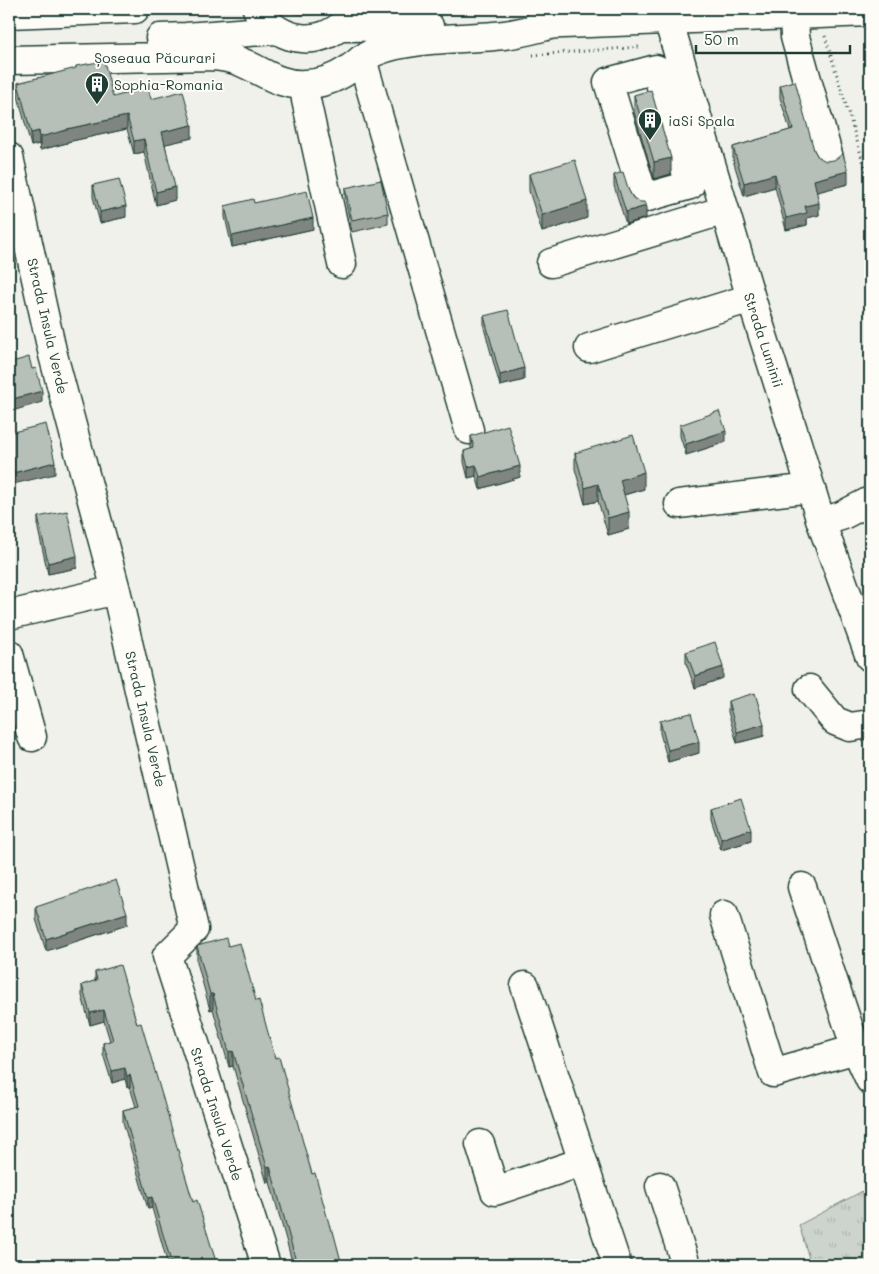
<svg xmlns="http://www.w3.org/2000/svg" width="879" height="1274" font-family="Mali,sans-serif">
<defs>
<pattern id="grass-tufts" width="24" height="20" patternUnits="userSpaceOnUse" patternTransform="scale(1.25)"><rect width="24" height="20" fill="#cdd3cd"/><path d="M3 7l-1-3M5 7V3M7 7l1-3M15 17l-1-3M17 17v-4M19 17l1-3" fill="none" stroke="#b0b6b1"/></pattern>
</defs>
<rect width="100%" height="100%" fill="#f0f1eb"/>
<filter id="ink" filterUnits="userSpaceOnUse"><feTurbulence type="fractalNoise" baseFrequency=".02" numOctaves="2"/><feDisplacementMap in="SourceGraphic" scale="10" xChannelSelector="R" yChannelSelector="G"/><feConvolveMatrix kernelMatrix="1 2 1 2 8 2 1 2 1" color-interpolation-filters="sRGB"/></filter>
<g filter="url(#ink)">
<path fill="url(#grass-tufts)" stroke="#768880" d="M285,9H325C311,17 299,17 285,9Z
M870,1187V1265H811L799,1225Z"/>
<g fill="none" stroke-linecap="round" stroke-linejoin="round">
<g stroke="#1f3d34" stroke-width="31">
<path id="minor" d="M794,15L795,37L829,158
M668,19L751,298L798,446L821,522L870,657
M362,59L469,430
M656,69L690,185L644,198L608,82Z
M304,85L306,100L342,264
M9,157L53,355L116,590L194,929L167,956L266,1265
M551,263L725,210
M589,348L751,298
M679,504L811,488
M821,522L841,516L870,501
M9,615L116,590
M9,654L32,737
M809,689L835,721L850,727L870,724
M802,887L856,1049L870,1080
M724,915L773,1073L856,1049
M525,986L617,1265
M480,1144L495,1191L582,1162
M660,1186L686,1265"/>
</g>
<g stroke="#1f3d34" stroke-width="31">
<path id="highway" d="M257,9C280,46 327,49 353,13
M9,14L135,9
M537,25L870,12
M340,27L429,26
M160,38L186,37L275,30
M9,60L215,56C224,57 232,58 241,62C263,71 279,86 305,84C320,84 336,78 348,70C357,63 366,55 377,51C408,38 460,39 494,36C515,35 534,29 554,24"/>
</g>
<path stroke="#1f3d34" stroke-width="3" stroke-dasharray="1 4" stroke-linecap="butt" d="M825,36L870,184
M533,55L639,47"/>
<use href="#minor" stroke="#fdfcf7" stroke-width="28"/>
<use href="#highway" stroke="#fdfcf7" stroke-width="28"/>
</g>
<path fill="#9da49e" stroke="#1f3d34" d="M76,66L113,97L151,99L192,138L165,144L175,200L156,205L144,152L134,154L127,129L67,142V143L40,150L39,144L31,146L18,96V83L76,69Z
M780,85L814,150L818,157L848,184L816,192L819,215L807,218V225L786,230L775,187L744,196L733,160V147L790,130L780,98Z
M634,95L671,174L654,179L634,112Z
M529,174L587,218L542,232L529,191Z
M614,175L629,191L646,218L626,224L614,186Z
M93,185L126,217L100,223L93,197Z
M345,188L388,213V224L352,232L345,199Z
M225,206L313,229L232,247L225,217Z
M484,316L524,380L500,386L484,328Z
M680,425L726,442L686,455L680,436Z
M471,436L520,477L480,489L476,476L468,478L464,462V451L471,449Z
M575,453L644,489L624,495L629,529L608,535L598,501L585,504L575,469Z
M38,517L77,568L48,574L38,529Z
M686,652L723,678L695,688L686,663Z
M728,701L764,736L737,743L728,712Z
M660,721L699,753L668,762L660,733Z
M711,808L751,841L721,850L711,819Z
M36,907L127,925L46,951L36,919Z
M197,946H228L256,1001L275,1058L312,1174L342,1265H293L270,1182L267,1183L233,1066L229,1067L213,1009L210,1010L197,962Z
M95,972L137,1024L193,1202L217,1265H168L152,1208L148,1209L123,1122V1110L136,1107L130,1087H127L125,1079L112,1083L103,1054V1043L110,1041L104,1021L90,1025L82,996V985L95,981Z"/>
<path fill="#7f8681" stroke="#1f3d34" d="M127,116V129L67,142V143L40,150V137L67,129Z
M192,125V138L162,145V132Z
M39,131V144L31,146V133Z
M144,139V152L134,154V141Z
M671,158V174L654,179V162Z
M848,171V184L814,193V180Z
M775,174V187L744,196V183Z
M175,187V200L156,205V192Z
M587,201V218L542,232V215Z
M819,203V215L807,218V225L786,230V218L805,206Z
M126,206V217L100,223V212Z
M646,206V218L626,224V212Z
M313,218V229L232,247V236Z
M524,368V380L500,386V375Z
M42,391V402L9,412V400Z
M726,431V442L686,455V444Z
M55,462V474L9,485V493V474Z
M476,465V476L468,478V467Z
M520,466V477L480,489V477Z
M644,472V489L620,496V480Z
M598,484V501L585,504V488Z
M629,512V529L608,535V518Z
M77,556V568L48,574V563Z
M723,667V678L695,688V676Z
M764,724V736L737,743V732Z
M699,742V753L668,762V750Z
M751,829V841L721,850V839Z
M127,913V925L46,951V939Z
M210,994H213V1009L210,1010Z
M104,1010V1021L90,1025V1013Z
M233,1051V1066L229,1067V1052Z
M125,1068V1079L112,1083V1071Z
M130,1075V1087H127V1076Z
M270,1166V1182L267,1183V1167Z
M152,1197V1208L148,1209V1198Z"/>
<path fill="#b6bfb8" stroke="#1f3d34" d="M104,61L113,97L148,88L151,99L183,91L192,125L162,132L175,187L156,192L144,139L134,141L127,116L67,129V130L40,137L39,131L31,133L18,83L76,68V66Z
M795,81L814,150L818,157L826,161L834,160L843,154L848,171L814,180L819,203L805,206L807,213L786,218L775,174L744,183L733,147L793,129L780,85Z
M651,90L671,158L654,162L634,95Z
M575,160L587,201L542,215L529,174Z
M623,172L629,191L633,198L640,202H644L646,206L626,212L614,175Z
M119,179L126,206L100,212L93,185Z
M381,180L388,213L352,220L345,188Z
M307,191L313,218L232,236L225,206L253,199L254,203Z
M508,310L524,368L500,375L484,316Z
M29,357L32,369L36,368L42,391L9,400V363Z
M719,411L726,431L686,444L680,425Z
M46,424L55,462L9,474V433Z
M508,425L520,466L480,477L476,465L468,467L464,451L474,448L471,436Z
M633,435L644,472L620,480L629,512L608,518L598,484L585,488L575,453Z
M67,511L77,556L48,563L38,517Z
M715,642L723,667L695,676L686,652Z
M755,693L764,724L737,732L728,701Z
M691,713L699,742L668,750L660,721Z
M741,798L751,829L721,839L711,808Z
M116,880L127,913L46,939L36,907Z
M226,938L228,946L240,943L256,1001L259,1000L275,1058L279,1057L312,1174L315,1173L331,1231H333L342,1265H297L270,1166L267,1167L233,1051L229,1052L213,994H210L197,946Z
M120,965L137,1024L141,1023L193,1202L197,1200L217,1265H172L152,1197L148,1198L123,1110L139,1106L130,1075L127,1076L125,1068L112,1071L103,1043L113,1040L104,1010L90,1013L82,985L97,980L95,972Z"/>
</g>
<defs>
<g id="building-pin" transform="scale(1.25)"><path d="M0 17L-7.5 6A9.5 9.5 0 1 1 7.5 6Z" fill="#1f3d34" stroke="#fdfcf7"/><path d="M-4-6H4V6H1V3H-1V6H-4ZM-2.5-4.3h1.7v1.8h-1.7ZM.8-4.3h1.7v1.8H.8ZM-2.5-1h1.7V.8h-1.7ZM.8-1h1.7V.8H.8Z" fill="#fff"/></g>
</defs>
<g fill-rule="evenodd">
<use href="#building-pin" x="97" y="84"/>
<use href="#building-pin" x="650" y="120"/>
</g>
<g text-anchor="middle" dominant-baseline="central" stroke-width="4" stroke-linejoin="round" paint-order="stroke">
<g font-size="14" fill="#1f3d34" stroke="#fdfcf7">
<text x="155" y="57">Șoseaua Păcurari</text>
<text transform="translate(48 326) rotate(77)">Strada Insula Verde</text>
<text transform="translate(764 340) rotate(72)">Strada Luminii</text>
<text transform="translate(146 719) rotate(77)">Strada Insula Verde</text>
<text transform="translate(217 1114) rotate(72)">Strada Insula Verde</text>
</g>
<g font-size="14" fill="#1f3d34" stroke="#fdfcf7" text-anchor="start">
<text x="114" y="84">Sophia-Romania</text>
<text x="668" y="120">iaSi Spala</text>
</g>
</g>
<rect width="879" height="1274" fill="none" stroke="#fdfcf7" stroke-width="30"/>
<rect x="15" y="15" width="849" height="1244" fill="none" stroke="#1f3d34" stroke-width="2" filter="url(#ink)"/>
<path d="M696 45v8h154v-8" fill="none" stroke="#1f3d34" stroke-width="2.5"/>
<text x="704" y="45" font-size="15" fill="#1f3d34" stroke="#fdfcf7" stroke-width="4" paint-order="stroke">50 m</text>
</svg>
